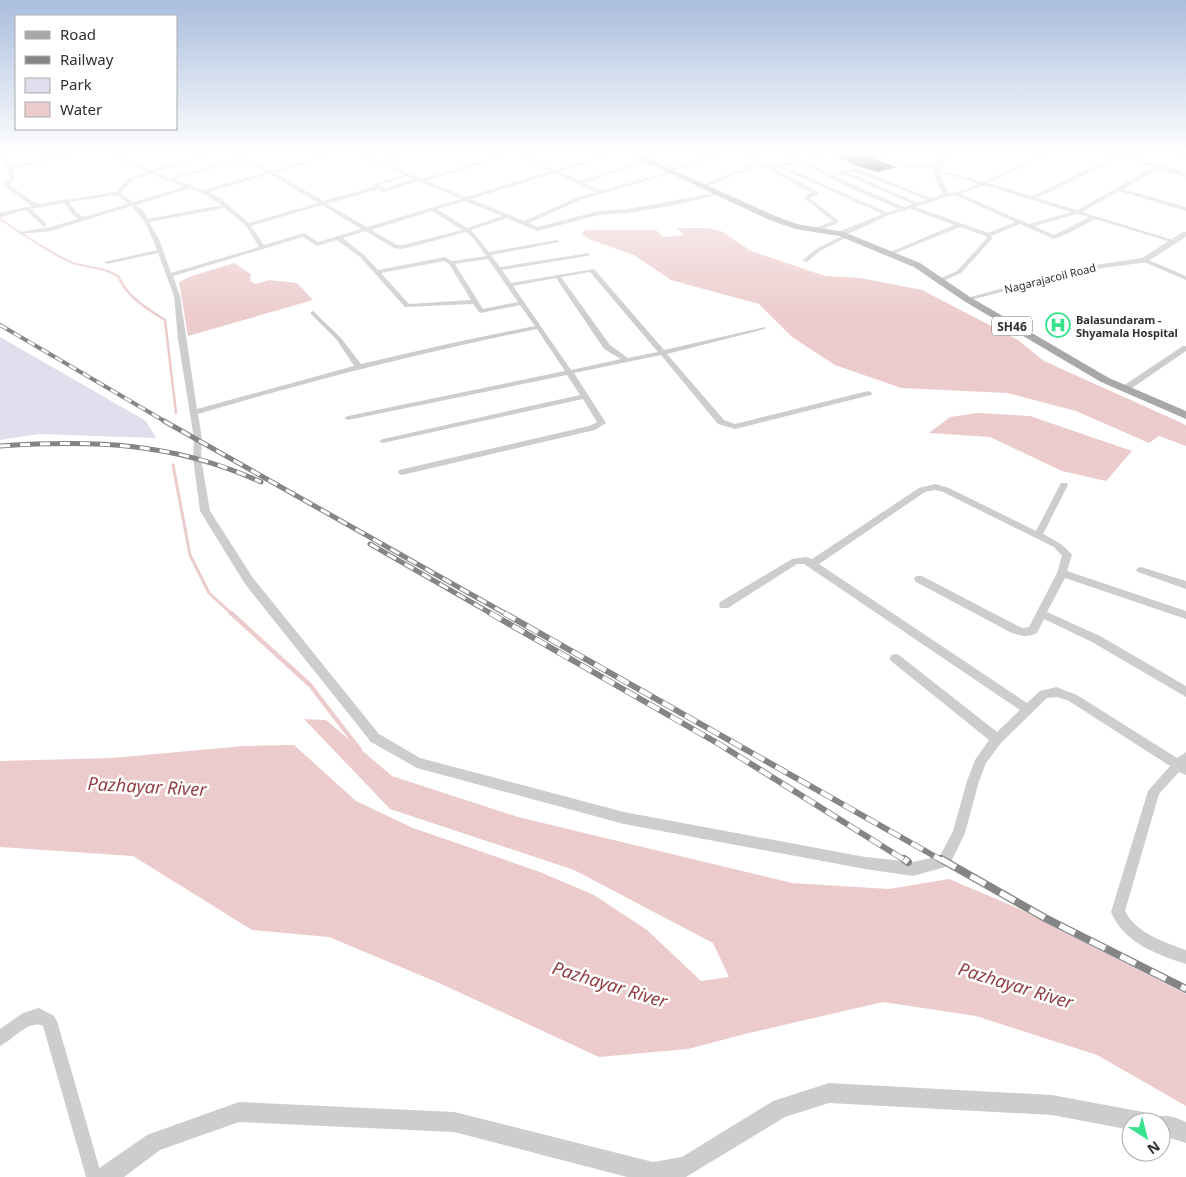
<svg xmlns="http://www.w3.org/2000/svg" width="1186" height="1177" font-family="'Noto Sans',sans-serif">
<rect width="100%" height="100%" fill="#fff"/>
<path fill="#dfdeed" d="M0,337L146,421L156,438L39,434L0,440Z"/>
<path fill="#eccbcc" d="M677,228H708L721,231L751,251L825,276L861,278L922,290L1018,340L1044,361L1184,424L1186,426V446L1159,436L1149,443L1076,411L1007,393L901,388L835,365L792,337L759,304L671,280L634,255L589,239L581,234L586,230H656L663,237L684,235Z
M234,263L251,274L250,281L256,284L269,280L297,283L313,300L188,336L179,282L192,276Z
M977,413L1030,416L1132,451L1106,481L1062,471L990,437L929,433L950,417Z
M304,719L326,720L392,776L518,817L792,883L889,889L949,879L1015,907L1186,994V1106L1097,1055L976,1016L883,1002L745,1034L688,1049L599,1057L439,983L329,937L252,930L133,856L0,847V761L112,758L244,746L294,745L356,801L413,828L540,872L594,895L647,930L701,981L729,977L713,943L574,870L390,809Z"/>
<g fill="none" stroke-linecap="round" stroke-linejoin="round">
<path stroke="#eccbcc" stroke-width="2" d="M0,219C23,234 47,252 73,263C85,267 98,267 110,272"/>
<path stroke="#eccbcc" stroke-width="2.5" d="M108,271L118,276C128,298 145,307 165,320L176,413"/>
<path stroke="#eccbcc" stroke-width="3" d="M173,465L190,555L209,593L232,614"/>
<path stroke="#eccbcc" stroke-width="4.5" d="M231,613L310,685L360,750"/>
</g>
<path fill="#171717" d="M834,155H873L879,158V161L898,167L878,172L857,166Z"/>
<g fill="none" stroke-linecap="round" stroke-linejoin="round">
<path fill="#cdcdcd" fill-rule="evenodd" d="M0,155H2L11,166L63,155H74L13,169L15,179L9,185L37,204L116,192L129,178L146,172L113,155H120L151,170L205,155H214L155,172L170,178L238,159L237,157L249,155L244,157L271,171L324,155H332L275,173L323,201L374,187L373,184L404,175L360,155H367L380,161L398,155H406L385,163L423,179L501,155H509L427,181L466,197L550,171L516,155H523L555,170L604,155H612L560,172L580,181L645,160L649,161L585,183L601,191L671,171L676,172L580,200L529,223L537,227L599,211L628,209L720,192V194L676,205L628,213L599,215L537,231L507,218L471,230L489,252L557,240L560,242L491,255L500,267L589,253V255L587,256L502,270L511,283L594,269L664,350L765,327V329L667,354L724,420L735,424L868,391L872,393L871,395L735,429L718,424L661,355L574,373L606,423L595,430L402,475L399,474L398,472L399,470L589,426L597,422L583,399L383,443L379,441L383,439L580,395L567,375L348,420L344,418L348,416L565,371L537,329C423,352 310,381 198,414L202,439L201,458L210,511L253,578L379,734L420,758L624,812L865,857L913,862L940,856L953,831L967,781L975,760L989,740L891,661L890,658L891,655L895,654L899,655L997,732L1020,710L804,564H797L728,608H720L719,605L720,602L792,559L806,557L812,559L919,488L935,484L949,488L1036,531L1061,483H1067L1068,485L1043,534C1055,540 1064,545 1072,555L1067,571L1186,611V619L1065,578L1047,612L1100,636L1186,686V697L1092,642L1044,619L1037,633C1027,638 1020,636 1010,632L916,582L914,579L916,576H922L1018,626L1023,628L1029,627L1057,573L1062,556L1054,547L943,492L935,490L925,492L819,564L1027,703L1040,691L1057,687L1061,689L1077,695L1177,758L1186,752V775L1179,772L1159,794L1125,911C1136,933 1164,942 1186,950V964C1156,954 1124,943 1111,912L1148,791L1170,766L1069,701L1057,697L1047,698L1001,743L986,763L979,781L965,833L949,866L913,876L865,869L624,824L417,768L371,742L245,584L200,511L193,458L194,439L178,339L174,296L158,253L107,264L104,262L157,250C151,234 144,217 131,206L51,231L19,234V232L50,227L78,219L73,215L64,203L31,209L46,224V226L44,227L26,210L0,217V213L32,206L3,185L9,179L8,168L0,159ZM242,160L266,172L204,190L175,179ZM555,173L596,192L576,198L524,221L471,199ZM150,174L185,187L133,202L121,193L133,180ZM270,174L318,203L249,223L224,201L209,192ZM408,176L415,179L385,188L379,185ZM419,181L461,199L367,227L327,204L378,189L384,192ZM190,188L202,193L222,205L148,219L143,211L136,205ZM117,195L128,204L84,217L77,213L69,202ZM465,201L502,216L467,228L437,209ZM322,205L361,229L318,242L304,233L264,245L251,226ZM225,208L246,226L259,247L171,273L159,239L149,222ZM432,211L462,230L403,245H397L371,230ZM365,231L394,248L403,249L466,232L475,240L486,256L452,261L445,257L378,270L364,255L343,238ZM303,237L317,246L337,240L360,257L405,307L473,304L479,312L481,313L520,305L535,326L452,343L361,364L341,338L313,311L311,312V314L337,340L354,366L197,409L180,296L173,276ZM488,259L518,302L483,309L455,264ZM444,261L449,264L471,300L409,304L381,273ZM590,272L658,352L628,358L610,345L561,277ZM556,278L604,349L621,359L571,370L513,286Z
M715,155H724L670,171L665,170Z
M742,155H748L771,167L796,161L785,155C792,155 798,160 804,160C814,158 822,155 832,155L806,162L830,174L857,168L935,200L930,201L855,171L848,172L920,204L915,205L843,174L834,176L906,208L907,209L904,211L859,192L800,163L775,169L818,192V194L810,198L839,221L836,224L817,231L814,229L815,228L833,221L805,199L806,195L812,193L759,165L705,187H701V185L756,163Z
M1040,155H1047L988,183L1032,196L1117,155H1125L1186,173V177L1159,169L1123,189L1186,207V211L1119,191L1082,212L1176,241L1171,242L1095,219L1067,234L1054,239L1020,224L991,236L992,239L961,273L941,282L939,281V279L957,271L987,238L986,236L960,227L893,254L888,253L954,225L908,208V206L910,205L988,233L1015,222L955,195L939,198V196L965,190L979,184L934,170V168L983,182ZM1121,157L1154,167L1077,210L1037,198ZM984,185L1071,212L1029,224L961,194ZM1077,214L1089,217L1054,235L1034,226Z
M882,157L906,165L933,164L939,166L937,167L909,168L880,159Z
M789,170H793L890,214L885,215L789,172Z
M844,235L849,236L820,251L807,262L802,261L816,249Z
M1144,258L1186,276V280L1142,261V259Z
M1183,346H1186V351L1129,390H1123V386Z
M1141,567L1186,581V589L1138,572L1136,570L1138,568Z
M39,1008L54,1016L57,1021L102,1177H86L43,1026C29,1019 13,1040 0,1046V1029L23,1013Z"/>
<path fill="#cdcdcd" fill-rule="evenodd" d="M943,155H950C936,172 939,174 948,192L943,198L889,215L844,236H838V232L885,213L939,196L942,192L933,173L935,165Z
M1183,232H1186V237L1147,262L1082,271L967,301L963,299L1082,267L1142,258Z
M829,1083L1052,1095L1143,1112L1150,1115L1153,1121L1154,1118C1165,1113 1175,1117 1186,1122V1143L1161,1135V1122H1131V1130L1052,1115L829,1103L785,1117L686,1177H627L454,1132L239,1122L160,1150L124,1177H95L98,1169L147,1135L239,1102L454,1112L653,1162L682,1157L773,1101Z"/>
<path fill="#a8a8a8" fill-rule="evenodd" d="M631,155H641L773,215L797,224L844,232L920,263L970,297L1109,378L1186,411V419L1101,382L964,301L914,267L839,236L795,229L767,219Z
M1176,155H1186V159L1176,157Z"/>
<g stroke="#858585" stroke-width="4">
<path id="rail-far3" d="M0,325L166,422"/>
</g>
<g stroke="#858585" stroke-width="5">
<path id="rail-far2" d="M164,421L506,614
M0,446C95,440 173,442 261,482
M370,544L492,614"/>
</g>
<g stroke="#858585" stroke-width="6">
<path id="rail-far1" d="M490,613L719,744L906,861
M504,613L943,861"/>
</g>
<g stroke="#858585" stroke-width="8">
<path id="rail" d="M904,859L908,862
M941,859L1045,918L1186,989"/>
</g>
<use href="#rail-far3" stroke="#fff" stroke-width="2.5" stroke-dasharray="8" stroke-linecap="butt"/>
<use href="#rail-far2" stroke="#fff" stroke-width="3" stroke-dasharray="10" stroke-linecap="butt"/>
<use href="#rail-far1" stroke="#fff" stroke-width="4.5" stroke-dasharray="13" stroke-linecap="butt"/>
<use href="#rail" stroke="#fff" stroke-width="5.5" stroke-dasharray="17" stroke-linecap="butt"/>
</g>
<linearGradient id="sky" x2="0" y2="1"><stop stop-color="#a9bddd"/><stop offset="0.48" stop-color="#fff"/><stop offset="1" stop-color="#fff" stop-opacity="0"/></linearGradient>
<rect width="1186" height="320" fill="url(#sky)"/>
<defs>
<g id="hospital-ring" transform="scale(1.25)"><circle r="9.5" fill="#fff" stroke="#36e38c" stroke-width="1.5"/><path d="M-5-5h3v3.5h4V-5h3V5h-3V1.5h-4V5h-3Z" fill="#36e38c"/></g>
</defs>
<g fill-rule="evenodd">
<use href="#hospital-ring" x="1058" y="325"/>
</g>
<g text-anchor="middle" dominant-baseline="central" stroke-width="5" stroke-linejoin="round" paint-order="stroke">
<g font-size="11" fill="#303030" stroke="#fff">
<text transform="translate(1050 278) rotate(-14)">Nagarajacoil Road</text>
</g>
<g font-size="11" font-weight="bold" fill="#303030" stroke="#fff" text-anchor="start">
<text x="1076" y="319">Balasundaram -<tspan x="1076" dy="13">Shyamala Hospital</tspan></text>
</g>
<rect fill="#fff" stroke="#6e6e6e" stroke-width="1" x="992" y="316.5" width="40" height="19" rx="4"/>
<g font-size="12" font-weight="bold" fill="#303030">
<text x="1012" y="326">SH46</text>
</g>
<g font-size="18" font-style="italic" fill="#913f42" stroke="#fff">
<text transform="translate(147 786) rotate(3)">Pazhayar River</text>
<text transform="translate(610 984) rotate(17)">Pazhayar River</text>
<text transform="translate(1016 985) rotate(17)">Pazhayar River</text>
</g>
</g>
<rect x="15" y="15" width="162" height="115" fill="#ffffff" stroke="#acacac"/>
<rect x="25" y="31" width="25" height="8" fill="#a8a8a8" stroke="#acacac"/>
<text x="60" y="40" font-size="15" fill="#303030">Road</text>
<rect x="25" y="56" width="25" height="8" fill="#858585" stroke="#acacac"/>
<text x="60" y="65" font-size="15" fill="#303030">Railway</text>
<rect x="25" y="78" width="25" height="15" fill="#dfdeed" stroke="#acacac"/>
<text x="60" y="90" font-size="15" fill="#303030">Park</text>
<rect x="25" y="102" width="25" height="15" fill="#eccbcc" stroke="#acacac"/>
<text x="60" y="115" font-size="15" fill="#303030">Water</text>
<g transform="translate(1146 1137) rotate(144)"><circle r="24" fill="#ffffff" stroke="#acacac"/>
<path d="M0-4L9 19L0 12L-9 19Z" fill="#36e38c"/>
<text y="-8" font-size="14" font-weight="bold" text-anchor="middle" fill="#303030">N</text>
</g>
</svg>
